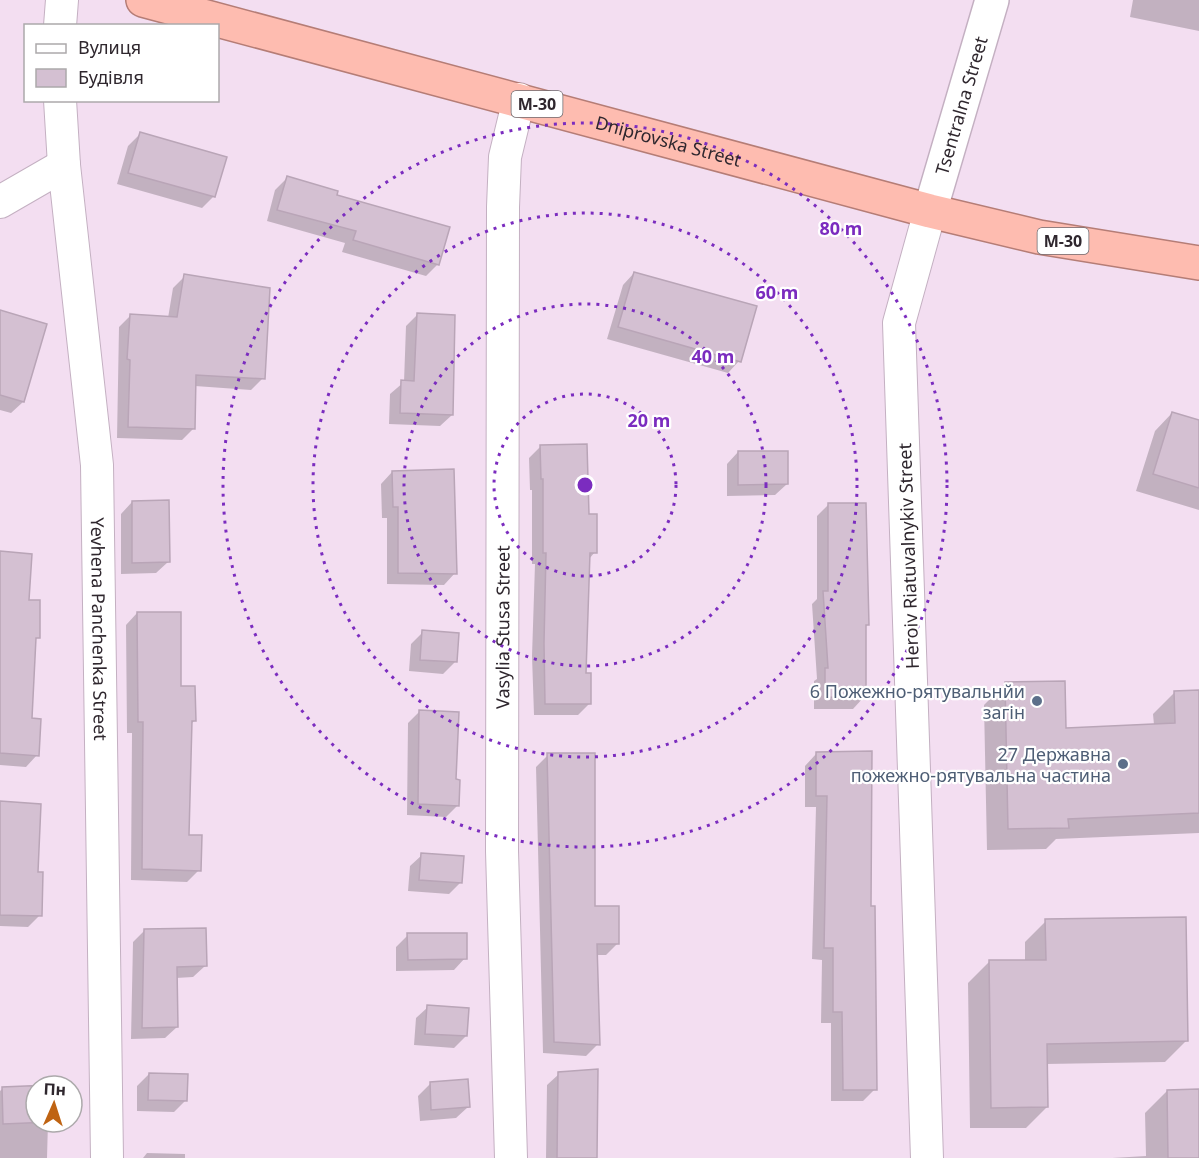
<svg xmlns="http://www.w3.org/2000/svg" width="1199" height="1158" font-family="'Noto Sans',sans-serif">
<rect width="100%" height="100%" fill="#f3def1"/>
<path fill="#0003" d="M1133,0H1199V31L1130,17Z
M140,134L214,196L202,208L117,184L128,146Z
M287,178L335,196L438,264L426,276L342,252L345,243L267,221L275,190Z
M634,273L739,361L728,373L607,339L623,285Z
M185,276L263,378L251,390L195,386L194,428L182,440L117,438L119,327L131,315L168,318L173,288Z
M0,312L23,402L11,413L0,410Z
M417,315L452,415L440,426L389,424L390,394L404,382L406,326Z
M1172,413L1199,422V510L1136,491L1155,431Z
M541,446L595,552L589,559L585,675L590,703L578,715H534L532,656L535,564H532V490H530L529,458Z
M738,452L787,484L775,495L727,496V464Z
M392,472L455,573L444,585L387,584V518H382L381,484Z
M132,502L168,562L156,573L121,574V514Z
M828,505L867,625L865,627L864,697L853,709H814V681L817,679L812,604L817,599V516Z
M0,553L38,637L34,641L30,720L37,755L26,767L0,765Z
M137,613L180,687L195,720L191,724L188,836L199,870L187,882L131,880L132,733H127L126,625Z
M423,632L455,662L443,674L409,671L411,644Z
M1005,684L1065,729L1154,725L1153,714L1174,693L1199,692V833L1056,839L1046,849L987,850L984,705Z
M420,711L454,781L458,805L446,817L407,815L408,723Z
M816,754L869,907L875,1089L863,1101H831V1023H821L822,960L812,959L816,807H805V766Z
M548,755L593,907L618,943L606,955H596L598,1044L586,1056L543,1053L536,767Z
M0,803L36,873L40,915L28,927L0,926Z
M422,855L461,882L449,894L408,891L410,866Z
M1046,921L1186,1041L1165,1062L1046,1064L1047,1107L1026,1128H970L968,983L989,962H1025V942Z
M145,930L205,966L193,977L176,978L177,1027L165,1038L131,1039L133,942Z
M408,935L465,958L454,970L396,971V947Z
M428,1007L466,1036L454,1048L414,1045L416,1018Z
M149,1074L185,1101L174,1112L137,1111V1086Z
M559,1074L595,1158H546L547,1085Z
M430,1084L468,1107L456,1118L420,1121L418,1096Z
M36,1087V1122H48L47,1158H0V1091L3,1088Z
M1167,1091H1199V1158H1112L1146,1156L1145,1113Z
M147,1153L185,1154V1158H143Z"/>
<path fill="#d4c0d2" stroke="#b9a5b7" stroke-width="1.5" d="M140,132L227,157L215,197L128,173Z
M287,176L338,191L337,195L450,227L439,265L353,240L356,231L277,210Z
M634,272L757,306L741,362L618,327Z
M184,274L270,288L265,379L196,375L195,429L128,427L130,360L127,359L130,314L177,317Z
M0,310L47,324L24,402L0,395Z
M417,313L455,315L453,415L400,413L401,380L414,381Z
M1172,412L1199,420V488L1153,474Z
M587,444L589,514H597V553H590L586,673H591V704H545L544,643L546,553H543V479H541L540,445Z
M738,451H788V484L738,485Z
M454,469L457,574L398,573V507H393L392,471Z
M169,500L170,562L132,563V501Z
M828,503H866L869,625H866V698L825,697V668H828L823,591H828Z
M0,551L32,554L29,600H40V638H36L32,718L41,719L39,756L0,753Z
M137,612H181V686H195L196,721H192L189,835H202L201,871L142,869L143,722H138Z
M422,630L459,633L457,662L420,660Z
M1065,681L1066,728L1175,723L1174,691L1199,690V813L1068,819L1069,828L1008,829L1005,682Z
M419,710L459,712L456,779L460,780L459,806L418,804Z
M872,751L871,906H875L877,1090H843L842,1012H833V948H824L827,796H816V752Z
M547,753H595V906H619V944H597L600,1045L554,1042Z
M0,801L41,804L38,872H43L42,916L0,915Z
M421,853L464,856L462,883L419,880Z
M1186,917L1188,1041L1047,1044L1048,1107L991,1108L989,960H1046L1045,919Z
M206,928L207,966L177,967L178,1027L142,1028L144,929Z
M407,933H467V959L408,960Z
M427,1005L469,1008L467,1036L425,1034Z
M598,1069L597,1158H557L558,1072Z
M149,1073L188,1074L187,1101L148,1100Z
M468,1079L470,1107L431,1110L430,1082Z
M50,1085L36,1086V1122H51L3,1124L2,1087Z
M1199,1089V1158H1168L1167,1090Z"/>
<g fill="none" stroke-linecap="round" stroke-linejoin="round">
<g stroke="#c4b0c2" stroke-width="34">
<g id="minor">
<path d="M60,26L62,0"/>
<path id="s1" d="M60,100L64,165L97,465L107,1158"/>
<path d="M0,202L64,165"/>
<path id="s2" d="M511,1158L502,851L503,207L505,157L519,99"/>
<path d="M927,1158L899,323L930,211"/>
</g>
</g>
<g stroke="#c4b0c2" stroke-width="36">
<g id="tertiary">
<path id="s3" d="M930,211L992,0"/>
</g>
</g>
<g stroke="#b57d76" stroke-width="36">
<g id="trunk">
<path id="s4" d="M143,0L930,211L1039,237L1199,263"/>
</g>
</g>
<use href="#minor" stroke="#fff" stroke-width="32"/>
<use href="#tertiary" stroke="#fff" stroke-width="33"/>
<use href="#trunk" stroke="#febcb0" stroke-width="33"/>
</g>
<g fill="none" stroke="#7b2cbf" stroke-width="3" stroke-dasharray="3 6">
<circle cx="585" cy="485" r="91"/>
<circle cx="585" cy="485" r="181"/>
<circle cx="585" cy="485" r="272"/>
<circle cx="585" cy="485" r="362"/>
</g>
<g fill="#5c6f8a" stroke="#fff" stroke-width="2">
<circle cx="1037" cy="701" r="6"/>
<circle cx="1123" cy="764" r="6"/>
</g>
<g text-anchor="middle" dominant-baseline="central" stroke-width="4.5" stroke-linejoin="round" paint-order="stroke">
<g fill="#fff" stroke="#6d686d" stroke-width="1.5">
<rect x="511.5" y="91" width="51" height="26" rx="4.5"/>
<rect x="1037.5" y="228" width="51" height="26" rx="4.5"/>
</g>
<g font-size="16" font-weight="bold" fill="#2f272e">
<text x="537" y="104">М-30</text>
<text x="1063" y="241">М-30</text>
</g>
<g font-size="18" fill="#2f272e" stroke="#fff">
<text stroke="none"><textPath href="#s3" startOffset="110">Tsentralna Street</textPath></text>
<text stroke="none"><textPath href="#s4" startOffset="544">Dniprovska Street</textPath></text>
<text transform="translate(908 556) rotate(-92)">Heroiv Riatuvalnykiv Street</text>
<text stroke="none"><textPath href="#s1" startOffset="531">Yevhena Panchenka Street</textPath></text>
<text stroke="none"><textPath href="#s2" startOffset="531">Vasylia Stusa Street</textPath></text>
</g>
<g font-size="18" fill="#4e5e75" stroke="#fff" text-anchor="end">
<text x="1025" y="691">6 Пожежно-рятувальнйи<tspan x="1025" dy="21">загін</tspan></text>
<text x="1111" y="754">27 Державна<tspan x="1111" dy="21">пожежно-рятувальна частина</tspan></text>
</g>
</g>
<circle cx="585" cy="485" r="9" fill="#7b2cbf" stroke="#fff" stroke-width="3"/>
<g font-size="18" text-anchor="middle" font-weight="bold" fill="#7b2cbf" stroke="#fff" stroke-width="4.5" stroke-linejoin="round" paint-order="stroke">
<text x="841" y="235">80 m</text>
<text x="777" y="299">60 m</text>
<text x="713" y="363">40 m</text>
<text x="649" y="427">20 m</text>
</g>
<rect x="24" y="24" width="195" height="78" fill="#ffffff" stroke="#aca9ab" stroke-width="1.5"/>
<rect x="36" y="44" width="30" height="9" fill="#ffffff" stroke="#aca9ab" stroke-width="1.5"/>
<text x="78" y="54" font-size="18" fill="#2f272e">Вулиця</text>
<rect x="36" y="69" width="30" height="18" fill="#d4c0d2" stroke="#aca9ab" stroke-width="1.5"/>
<text x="78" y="84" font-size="18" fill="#2f272e">Будівля</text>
<g transform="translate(54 1104) rotate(3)"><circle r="28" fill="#ffffff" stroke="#aca9ab" stroke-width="1.5"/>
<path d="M0-4.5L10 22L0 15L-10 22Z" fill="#bf6312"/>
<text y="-9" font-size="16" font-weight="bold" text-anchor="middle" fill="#2f272e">Пн</text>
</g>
</svg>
